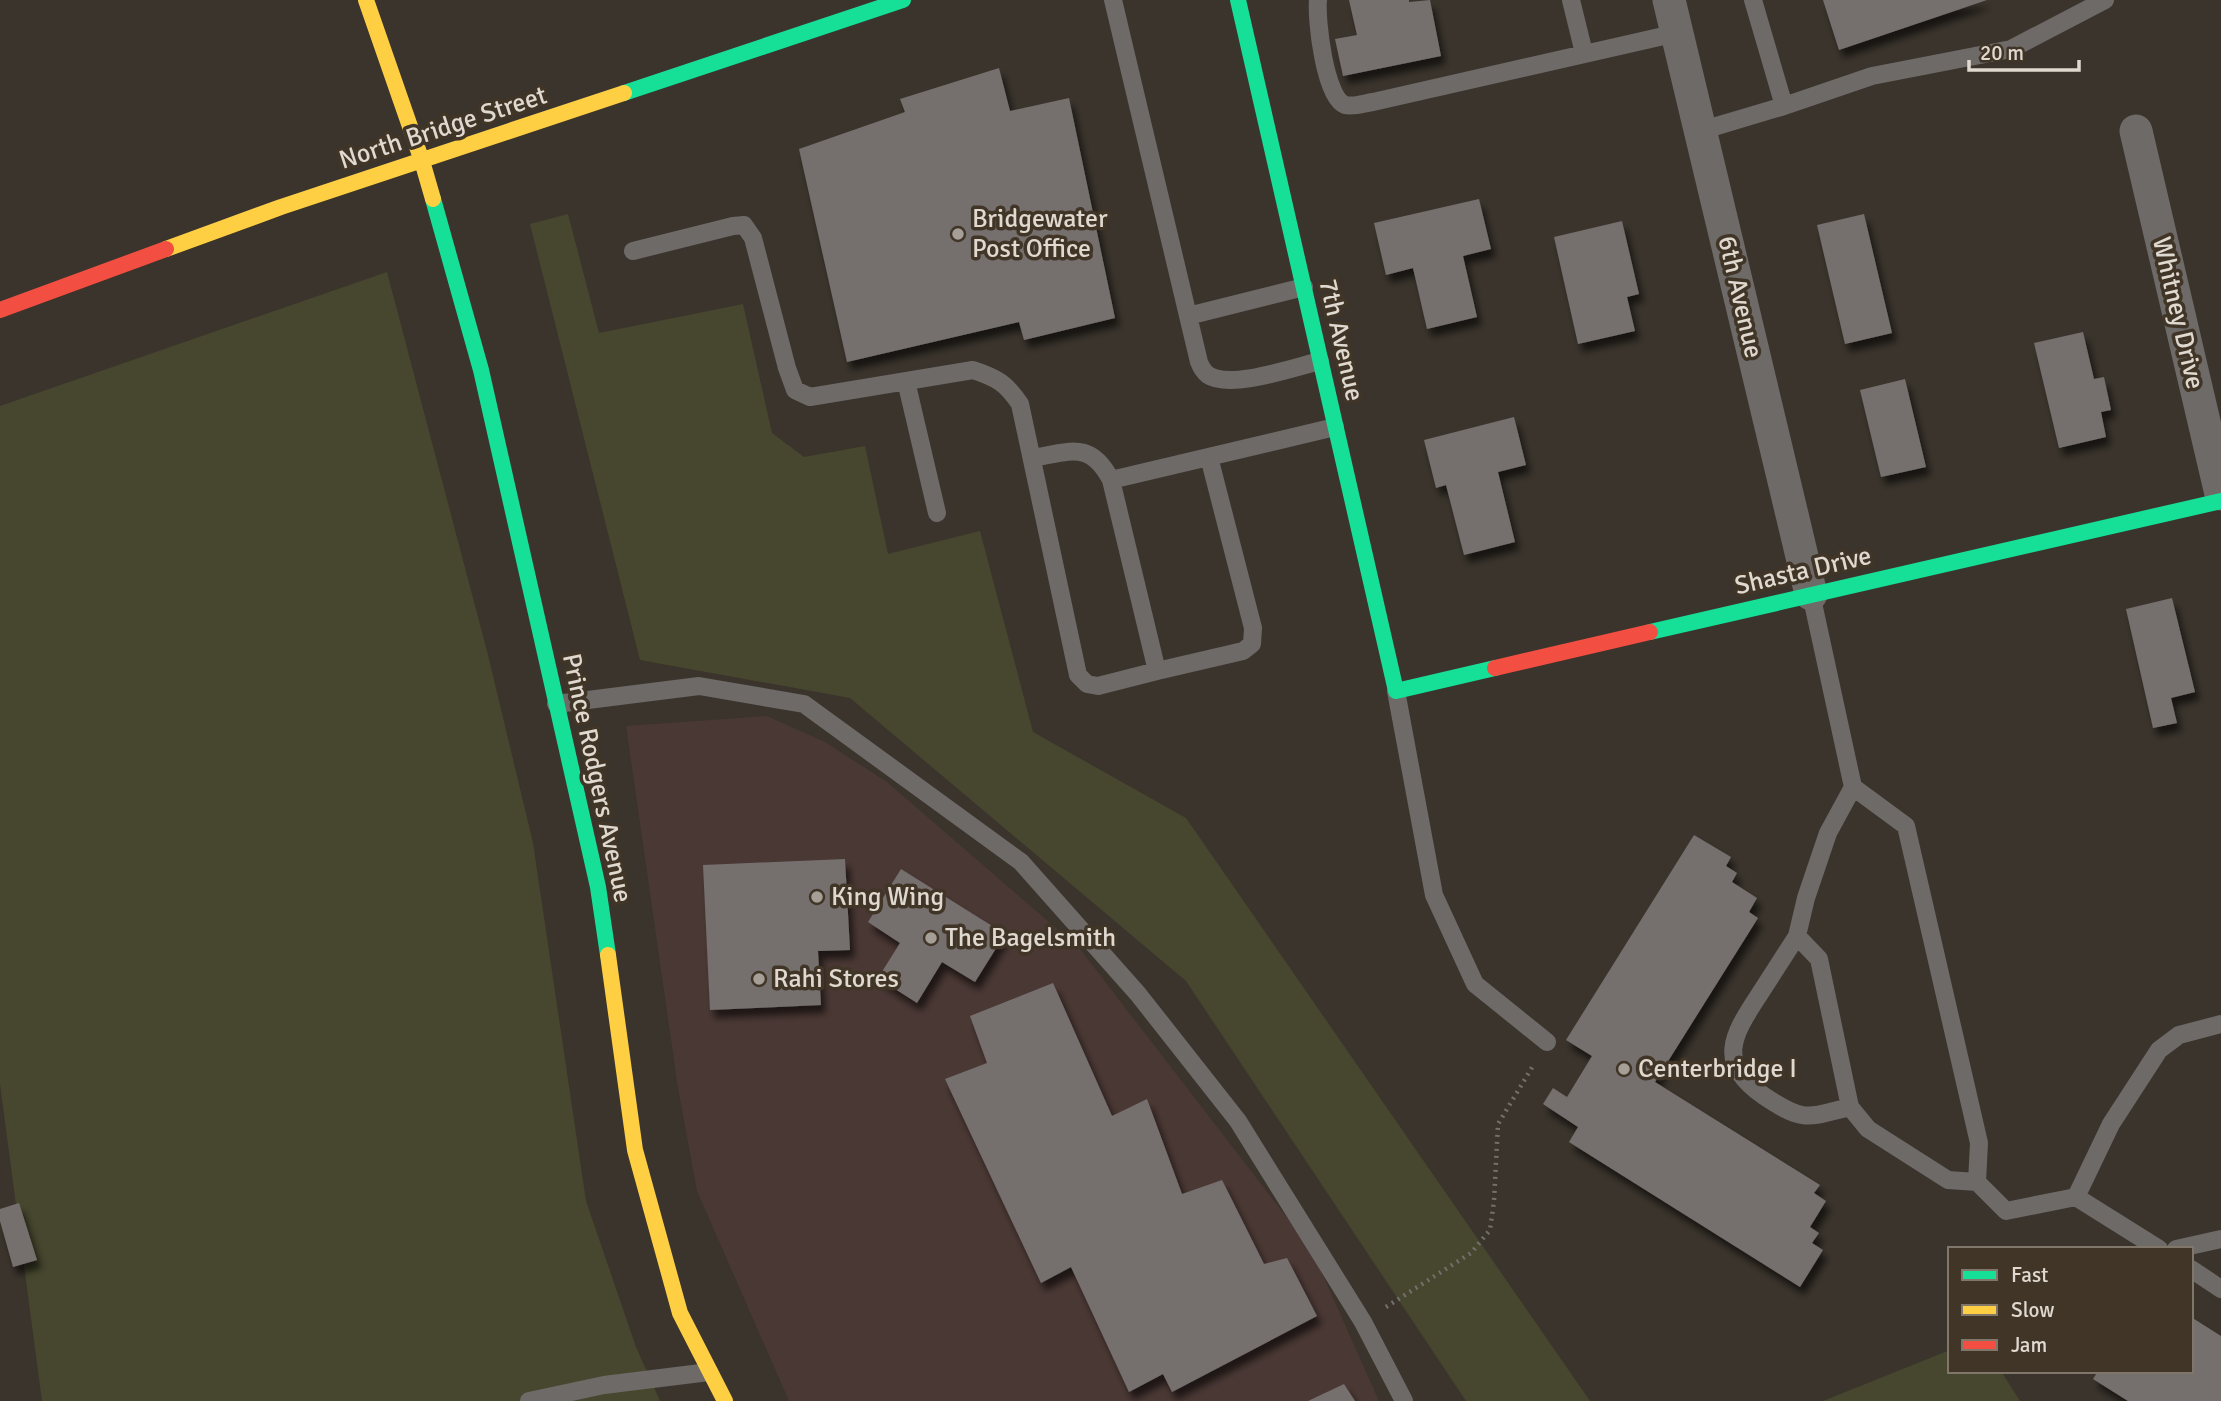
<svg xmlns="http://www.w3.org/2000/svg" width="2221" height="1401" font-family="Signika,sans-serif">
<defs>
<filter id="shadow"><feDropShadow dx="4.5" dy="8" stdDeviation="3.5" flood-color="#0009"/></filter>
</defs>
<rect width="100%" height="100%" fill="#3a342c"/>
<path fill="#4a3834" d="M767,716L825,742L887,782L1080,949L1311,1249L1379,1401H789L697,1191L678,1088L626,726Z"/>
<path fill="#47472f" d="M568,214L599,333L743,304L772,433L804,457L865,446L888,554L980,531L1033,732L1186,818L1590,1401H1466L1186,981L850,698L640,660L530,224Z
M387,272L488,655L533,843L586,1201L636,1347L660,1401H42L0,1084V406Z
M1950,1350V1371H2001L2020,1401H1823Z"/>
<path fill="#756f6e" filter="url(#shadow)" d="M1349,0H1409V2L1430,0L1441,56L1343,76L1335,39L1357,35Z
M1823,0H1987L1839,50Z
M999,68L1010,111L1069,98L1115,318L1024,340L1019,322L847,362L799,149L905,112L900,99Z
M1479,199L1491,249L1463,256L1477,317L1427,329L1413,268L1386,275L1374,223Z
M1864,214L1892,333L1845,344L1817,225Z
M1622,221L1639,294L1627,297L1635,331L1578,344L1554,237Z
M2083,332L2094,379L2104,377L2111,410L2101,412L2106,437L2059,448L2034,343Z
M1905,379L1926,467L1881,477L1860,390Z
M1514,417L1526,465L1498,472L1515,542L1464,555L1446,485L1436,488L1424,440Z
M2172,598L2195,692L2171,698L2177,723L2153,728L2126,609Z
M1694,835L1731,857L1726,866L1737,873L1732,882L1757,898L1749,912L1758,918L1655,1082L1820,1185L1814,1193L1826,1201L1810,1227L1819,1233L1812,1243L1823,1250L1800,1287L1569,1142L1578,1127L1543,1104L1553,1088L1567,1097L1592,1056L1566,1040Z
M845,859L850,950L818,951L821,1005L710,1010L703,865Z
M901,869L1005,934L975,982L942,962L917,1003L878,978L900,943L868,922Z
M1053,983L1112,1116L1147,1099L1182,1194L1222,1180L1264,1264L1287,1258L1317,1316L1172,1392L1163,1374L1129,1392L1071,1267L1041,1283L945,1079L987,1063L970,1016Z
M19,1203L37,1260L13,1267L0,1221V1209Z
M2191,1317L2221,1336V1401H2128L2093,1379L2098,1371H2191Z
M1344,1384L1355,1401H1308Z"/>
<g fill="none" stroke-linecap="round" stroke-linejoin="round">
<path stroke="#72706c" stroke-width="4.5" stroke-dasharray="2 5" stroke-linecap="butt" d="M1386,1307L1471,1253L1490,1230L1494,1201L1498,1124L1534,1064"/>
<path stroke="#6d6a68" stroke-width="18" d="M1113,0L1199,362C1201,367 1204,372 1208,375C1230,390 1295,367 1320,361
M1318,0C1316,20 1325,98 1345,105C1354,107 1365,103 1373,102L1677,33
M1571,0L1584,53
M1753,0L1784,106
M1700,131L1784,106L1872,76L2011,49L2105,0
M633,251L733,226L744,225L753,238L787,368L795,390L810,397L973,370C997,378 1006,383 1020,404L1078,675L1087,684L1098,686L1157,671L1111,480L1335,427
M1188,316L1304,287
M906,381L937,513
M1032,458C1070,452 1090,440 1111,480
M1811,594L1853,787L1828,833L1806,898L1797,936L1819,959L1850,1107L1868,1129L1948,1180L1977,1182L2006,1211L2076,1197L2159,1249
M1157,671L1243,651L1252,644L1253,628L1209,457
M1396,691L1434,895L1475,984L1547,1042
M556,704L699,686L804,704L1021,862L1138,994L1238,1121L1363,1322L1404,1401
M1853,787L1906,826L1979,1143L1977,1182
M1797,936C1784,956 1772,975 1759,995C1732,1036 1716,1063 1764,1096C1803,1122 1806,1118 1850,1107
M2076,1197L2111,1124L2159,1050L2179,1035L2221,1024
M2176,1249L2221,1239
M2191,1269L2221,1289
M529,1401L604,1385L709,1372"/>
<path stroke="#6d6a68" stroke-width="33" d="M1669,0L1811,594
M2136,131L2221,494"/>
<path stroke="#16e098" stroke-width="16" d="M1238,0L1396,691L1495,668
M624,93L903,0
M433,199L481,370L598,887L608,955
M1650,632L2221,501"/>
<path stroke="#ffcf43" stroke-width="16" d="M366,0L422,161L433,199
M166,249L281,207L624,93
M608,955L635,1150L680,1313L725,1401"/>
<path stroke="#f24e42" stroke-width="16" d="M0,310L166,249
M1495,668L1650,632"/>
</g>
<g fill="#a69f97" stroke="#403526" stroke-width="2.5">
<circle cx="958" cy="234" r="7"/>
<circle cx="817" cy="897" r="7"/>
<circle cx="931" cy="938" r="7"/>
<circle cx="759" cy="979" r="7"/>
<circle cx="1624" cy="1069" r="7"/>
</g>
<g text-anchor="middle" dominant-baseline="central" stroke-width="7" stroke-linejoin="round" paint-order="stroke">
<g font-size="26" fill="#e0d9d0" stroke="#403526">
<text transform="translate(443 128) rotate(-18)">North Bridge Street</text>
<text transform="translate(1740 297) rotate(77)">6th Avenue</text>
<text transform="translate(2178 313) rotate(77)">Whitney Drive</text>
<text transform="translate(1341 340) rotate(77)">7th Avenue</text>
<text transform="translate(1803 571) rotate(-13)">Shasta Drive</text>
<text transform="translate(597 778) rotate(78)">Prince Rodgers Avenue</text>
</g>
<g font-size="26" fill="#e0d9d0" stroke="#403526" text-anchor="start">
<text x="972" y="219">Bridgewater<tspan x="972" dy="30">Post Office</tspan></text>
<text x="831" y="897">King Wing</text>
<text x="945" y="938">The Bagelsmith</text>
<text x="773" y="979">Rahi Stores</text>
<text x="1638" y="1069">Centerbridge I</text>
</g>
</g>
<rect x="1948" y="1247" width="245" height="126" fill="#403526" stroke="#80776a" stroke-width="2"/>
<rect x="1962" y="1270" width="35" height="10" fill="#16e098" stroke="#80776a" stroke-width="2"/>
<text x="2011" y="1282" font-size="21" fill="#e0d9d0">Fast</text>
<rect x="1962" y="1305" width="35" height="10" fill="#ffcf43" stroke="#80776a" stroke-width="2"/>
<text x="2011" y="1317" font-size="21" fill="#e0d9d0">Slow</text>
<rect x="1962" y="1340" width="35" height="10" fill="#f24e42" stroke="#80776a" stroke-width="2"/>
<text x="2011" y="1352" font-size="21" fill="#e0d9d0">Jam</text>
<path d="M1969 60v10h110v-10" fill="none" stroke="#e0d9d0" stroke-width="3.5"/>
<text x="1980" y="60" font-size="21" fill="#e0d9d0" stroke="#403526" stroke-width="5" paint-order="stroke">20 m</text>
</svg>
